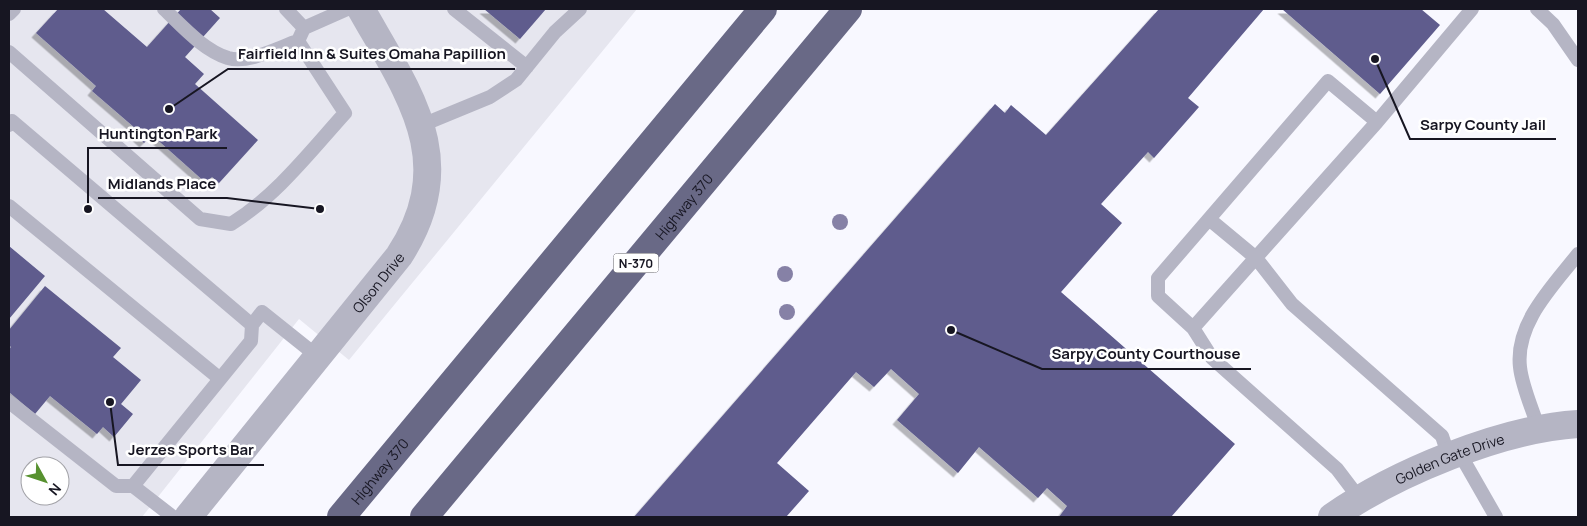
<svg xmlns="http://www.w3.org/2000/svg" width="1587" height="526" font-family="Manrope,sans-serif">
<defs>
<filter id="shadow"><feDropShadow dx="-4.5" dy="4.5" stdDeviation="0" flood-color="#0004"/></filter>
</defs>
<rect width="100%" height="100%" fill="#f8f8ff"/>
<path fill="#e6e6ef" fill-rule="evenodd" d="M9,9H637L349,360L299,319L142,517H9ZM30,466H60V496H30Z"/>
<path fill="#5e5c8d" filter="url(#shadow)" d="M58,9H103L147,47L181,9H210L220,18L185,57L204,74L195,84L258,140L219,183L212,177L206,183L152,135L144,143L132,132L135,128L92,91L96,86L36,33Z
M484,9H546L520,39Z
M1159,9H1264L1188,98L1199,107L1154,158L1148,152L1101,204L1122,223L1061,292L1235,444L1171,517H1059L1067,506L1047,488L1038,498L979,447L958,473L897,420L919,394L891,369L874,387L856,372L777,463L809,491L786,517H634L995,104L1005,113L1011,105L1046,135Z
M1282,9H1421L1440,25L1380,94Z
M9,246L45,276L9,319Z
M45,286L121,348L113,357L141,380L121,404L133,414L114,437L103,427L97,434L50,396L35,414L9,392V350L11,347L9,345V330Z"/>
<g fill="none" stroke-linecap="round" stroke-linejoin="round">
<path stroke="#b5b5c4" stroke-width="14" d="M164,9C182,26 203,50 228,58C249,64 279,47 298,41
M286,9L304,28
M454,9L527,67
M1537,9L1553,24L1578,60
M9,14L14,9
M9,52L200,219L231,224C276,196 309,153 345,113L298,41L304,28L347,9
M1377,122L1328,81L1158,278V296L1193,328L1377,122L1472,9
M9,125L12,121L252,325
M422,125L490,97L516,80L555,32L580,9
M9,206L219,378
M1209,219L1256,258L1292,304L1442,436L1449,457
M1193,328L1212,358L1337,469L1359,498
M9,402L116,486H133
M1539,430C1533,410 1522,387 1520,367C1515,323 1553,286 1578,254
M1460,454L1496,517
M173,517L133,486L251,341L252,325L262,312L317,356"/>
<g stroke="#b5b5c4" stroke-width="28">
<path id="s1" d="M188,517L399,256C461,161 409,94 361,9"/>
<path id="s2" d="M1332,517C1395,473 1501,429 1578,424"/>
</g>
<g stroke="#696986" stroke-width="28">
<path id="s3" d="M341,517L763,9"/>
<path id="s4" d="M424,517L848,9"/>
</g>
</g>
<g fill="#8681a6">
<circle cx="840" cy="222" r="8"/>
<circle cx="785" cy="274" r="8"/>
<circle cx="787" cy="312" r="8"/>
</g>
<g text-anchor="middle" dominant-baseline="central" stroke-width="5" stroke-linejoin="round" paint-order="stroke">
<rect fill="#fff" stroke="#5d5c64" stroke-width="1" x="613.5" y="253.5" width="45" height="19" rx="4"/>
<g font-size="12" font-weight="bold" fill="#171622">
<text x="636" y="263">N-370</text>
</g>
<g font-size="14" fill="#171622" stroke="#fff">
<text stroke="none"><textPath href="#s4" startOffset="405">Highway 370</textPath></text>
<text stroke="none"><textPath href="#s1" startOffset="302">Olson Drive</textPath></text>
<text stroke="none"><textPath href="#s2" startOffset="132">Golden Gate Drive</textPath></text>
<text stroke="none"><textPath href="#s3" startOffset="60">Highway 370</textPath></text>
</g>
</g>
<path fill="none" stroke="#171622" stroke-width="2" d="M169 109L228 69H515M1375 59L1410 139H1556M88 209L88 148H227M320 209L227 198H98M951 330L1042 369H1251M110 402L118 465H264"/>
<g fill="#171622" stroke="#fff" stroke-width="2">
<circle cx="169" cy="109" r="5"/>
<circle cx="1375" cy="59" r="5"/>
<circle cx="88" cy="209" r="5"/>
<circle cx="320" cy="209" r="5"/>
<circle cx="951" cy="330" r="5"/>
<circle cx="110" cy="402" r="5"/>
</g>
<g font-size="15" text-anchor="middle" font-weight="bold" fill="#171622" stroke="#fff" stroke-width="5" stroke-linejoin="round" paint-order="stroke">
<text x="372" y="59">Fairfield Inn &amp; Suites Omaha Papillion</text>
<text x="1483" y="130">Sarpy County Jail</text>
<text x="158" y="139">Huntington Park</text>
<text x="162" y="189">Midlands Place</text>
<text x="1146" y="359">Sarpy County Courthouse</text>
<text x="191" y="455">Jerzes Sports Bar</text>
</g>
<rect width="1587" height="526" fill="none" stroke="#171622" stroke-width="20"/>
<g transform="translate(45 481) rotate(130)"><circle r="24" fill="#ffffff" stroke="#a2a2a7"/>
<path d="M0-4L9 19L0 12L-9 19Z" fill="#57912f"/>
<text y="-8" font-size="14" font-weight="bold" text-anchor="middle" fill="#171622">N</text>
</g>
</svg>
